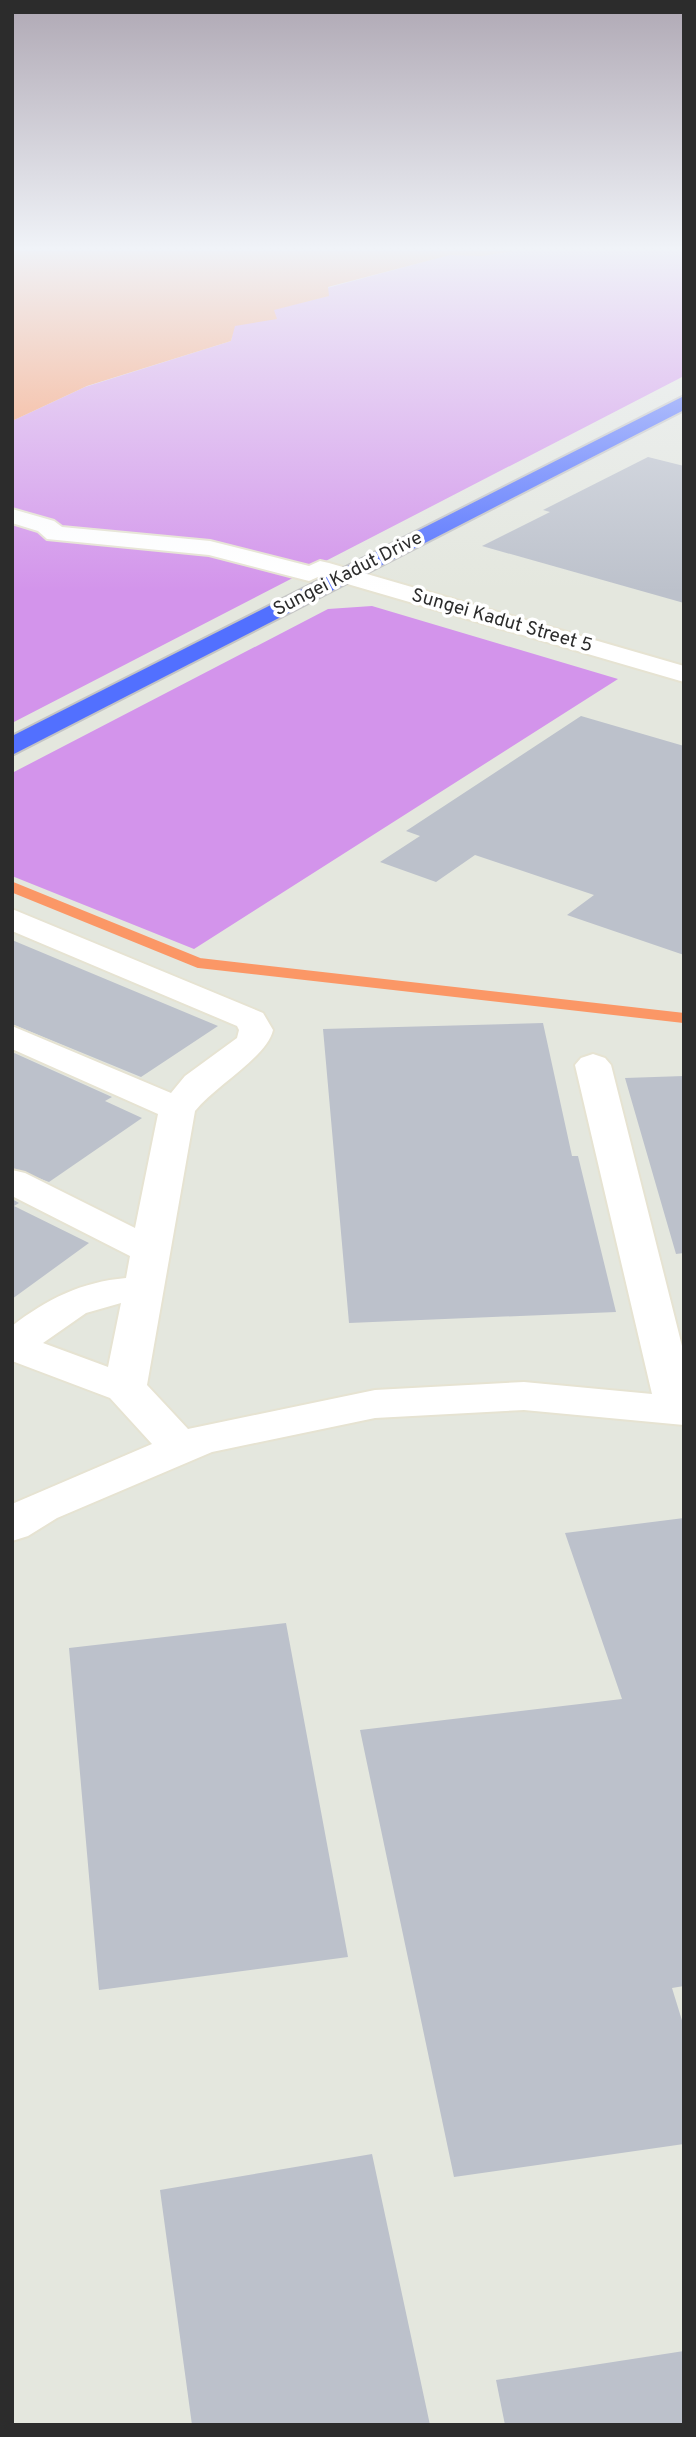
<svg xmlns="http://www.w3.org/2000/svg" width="696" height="2437" font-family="Overpass,sans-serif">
<rect width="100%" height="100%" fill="#dde4ef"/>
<path fill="#e4e7de" d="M684,367V2425H12V721Z"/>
<path fill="#d394eb" d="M512,251H684V376L12,723V421L85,387L231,341L234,326L272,310L328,296L327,288L449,255Z
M372,606L618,679L194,949L12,876V773L328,609Z"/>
<path fill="#fb9766" d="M12,251H515L482,256L450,255L328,287L329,296L274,310L277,319L235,326L231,341L87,386L12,421Z"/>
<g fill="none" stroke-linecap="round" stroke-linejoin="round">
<path stroke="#fb9766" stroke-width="10" d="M12,887L199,963L684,1018"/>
</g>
<path fill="#bcc1cb" d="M648,457L684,466V603L482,546L550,512L543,510Z
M581,716L684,746V955L567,915L594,895L475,855L436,882L380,862L420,836L406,831Z
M12,940L218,1026L141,1077L12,1024Z
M543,1023L572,1156H578L616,1312L349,1323L323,1029Z
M12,1052L112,1097L105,1101L142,1118L49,1182L12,1168Z
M684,1076V1253L676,1254L625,1078Z
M12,1199L19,1203L14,1206L89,1243L12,1299Z
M684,1518V1986L672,1988L684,2027V2144L454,2177L360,1730L622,1699L565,1533Z
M286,1623L348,1957L99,1990L69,1648Z
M372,2154L430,2425H192L160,2190Z
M684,2351V2425H505L496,2380Z"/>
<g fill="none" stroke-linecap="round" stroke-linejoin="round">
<g stroke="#e6e3d2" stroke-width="4">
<path id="minor" d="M12,509L54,521L62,527L210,541L309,566L320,561L329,563L684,666V682L320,576L309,581L209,555L47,539L38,531L12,523Z
M12,909L263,1013L273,1030C267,1057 216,1085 195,1111L147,1385L188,1429L375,1390L524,1382L652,1394L575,1065L581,1058L593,1054L605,1058L611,1065L684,1354V1425L524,1410L375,1418L212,1452L57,1518L28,1536L12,1541V1504L152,1444L110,1398L12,1361V1326C47,1299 81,1282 126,1278L130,1256L12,1196V1170L25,1173L135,1228L158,1114L12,1049V1026L171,1093L185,1076L237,1038L239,1030L237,1026L12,931ZM121,1303L108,1367L43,1343L86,1313Z"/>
</g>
<g stroke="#c4c4c4" stroke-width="4">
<path id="major" d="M684,396V410L12,755V736Z"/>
</g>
<use href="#minor" fill="#fff" fill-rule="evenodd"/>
<use href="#major" fill="#5270ff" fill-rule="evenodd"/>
</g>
<linearGradient id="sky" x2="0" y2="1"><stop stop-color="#afa8b4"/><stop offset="0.42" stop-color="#f0f3f8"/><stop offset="1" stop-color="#f0f3f8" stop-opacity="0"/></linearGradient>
<rect width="696" height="592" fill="url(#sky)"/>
<g text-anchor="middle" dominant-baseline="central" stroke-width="7" stroke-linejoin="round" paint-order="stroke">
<g font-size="19" fill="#2c2c2c" stroke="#fff">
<text transform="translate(348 574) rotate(-27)">Sungei Kadut Drive</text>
<text transform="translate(502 621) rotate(16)">Sungei Kadut Street 5</text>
</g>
</g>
<rect width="696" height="2437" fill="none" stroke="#2c2c2c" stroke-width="28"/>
</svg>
